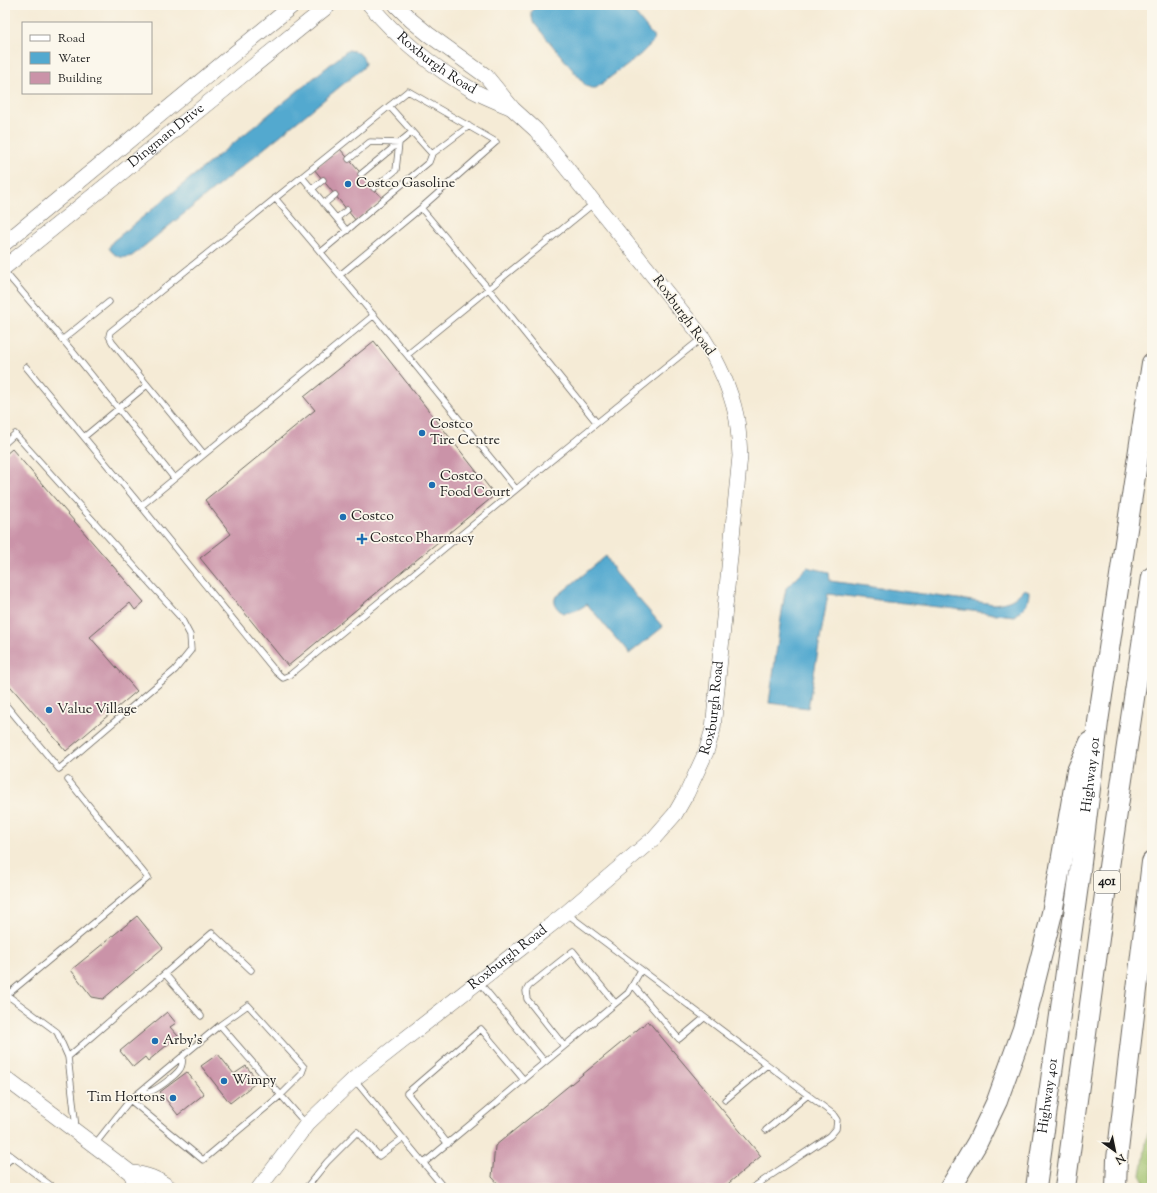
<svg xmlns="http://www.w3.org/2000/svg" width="1157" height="1193" font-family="'Sorts Mill Goudy',serif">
<rect width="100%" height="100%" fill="#fbf7ec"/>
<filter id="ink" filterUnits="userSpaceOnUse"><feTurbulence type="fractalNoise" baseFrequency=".025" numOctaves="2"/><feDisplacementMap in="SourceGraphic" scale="8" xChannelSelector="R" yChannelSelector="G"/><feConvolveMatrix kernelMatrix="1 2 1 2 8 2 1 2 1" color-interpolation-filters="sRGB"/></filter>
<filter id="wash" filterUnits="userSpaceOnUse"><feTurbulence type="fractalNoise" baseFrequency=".012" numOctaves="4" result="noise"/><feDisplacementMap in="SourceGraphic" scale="16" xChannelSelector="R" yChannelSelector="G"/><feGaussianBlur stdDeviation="0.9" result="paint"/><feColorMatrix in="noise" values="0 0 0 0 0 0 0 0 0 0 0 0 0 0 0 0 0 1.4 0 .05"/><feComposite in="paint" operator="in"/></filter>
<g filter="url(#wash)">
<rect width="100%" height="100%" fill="#f5ebd6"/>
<path fill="#9dbf69" stroke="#5c6e42" d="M1152,1105V1188H1146L1141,1175Z"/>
<path fill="#52a9cf" stroke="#376276" d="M538,5H628L653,36L654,41L641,54L596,88H591L586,86L533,22L531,12Z
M348,50C357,51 363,54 365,63L363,68L132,256C121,259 115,257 109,248L112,242Z
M606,556L616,573L663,627L629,654L587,604C579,610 573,612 563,613C557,609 554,606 555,598Z
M807,567L829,572L830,581L994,604C1009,602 1013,601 1024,589L1029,591C1029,604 1024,608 1014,616L828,594L808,708L769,703L783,604L786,588Z"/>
<g id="blocks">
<path fill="#ca93a8" d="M340,149L383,199L356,221L314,169Z
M374,341L495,495L288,666L200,558L231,534L205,500L315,410L304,397Z
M12,449L144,602L135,610L130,603L90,637L137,691L66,751L5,680V455Z
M137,916L163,948L103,999L92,997L71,970Z
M167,1012L176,1023L170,1027L178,1036L148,1061L145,1057L133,1067L120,1051Z
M648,1021L761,1156L723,1188H502L492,1177L495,1146Z
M218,1054L234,1074L246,1066L258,1081L230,1103L201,1066Z
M187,1072L204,1094L178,1115L160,1092Z"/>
</g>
</g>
<g filter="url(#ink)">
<use href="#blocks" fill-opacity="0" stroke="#68645d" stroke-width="1"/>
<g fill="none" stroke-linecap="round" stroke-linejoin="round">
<g stroke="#68645d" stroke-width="7">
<path id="lane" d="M389,106L432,154
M349,159L370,142L399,143L396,170L374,188
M361,174L412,132
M302,177L347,231
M312,189L323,180
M275,198L407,355L516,489
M324,204L335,195
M421,208L497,299L597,423
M337,218L347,210
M321,252L429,162L432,154L469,126
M5,272L73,352L174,478
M62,340L109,302
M407,355L593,204
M26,367L141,506L374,315
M84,437L147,385
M5,443L15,434L181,618L190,635L191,650L175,670L59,769L5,704
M204,454L112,342L109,336L110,332L408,91L496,142L421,208L340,275
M141,506L276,672L283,678L290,675L597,423L702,338
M566,913L833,1114L837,1120L836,1129L830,1136L752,1188
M165,974L201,1016
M479,982L545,1062
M633,985L679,1039L704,1018
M7,995L148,878L68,780
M5,997L7,995L57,1032L68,1057L76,1128
M220,1025L306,1124
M564,1046L527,999L526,991L529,986L573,951L615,1003
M68,1057L212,933L251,970
M354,1079L444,1188
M140,1092C143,1093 146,1093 149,1092C157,1090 176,1075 180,1069C183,1065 182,1061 183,1056
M725,1100L767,1065
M766,1130L808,1095
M95,1144L130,1100L203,1160L281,1095L301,1075L304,1067L248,1005L220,1025L130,1100
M448,1144L407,1093L481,1029L524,1080
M5,1151L13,1157
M424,1163L628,993L641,970
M5,1164L13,1157L54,1188
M306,1188L327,1162L357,1132L379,1156L403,1138"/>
</g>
<g stroke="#68645d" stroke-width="16">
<g id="secondary">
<path id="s1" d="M370,5C399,40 434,68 474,91C485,97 498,102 510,107"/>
<path d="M5,243L293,5"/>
<path id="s2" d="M5,267L329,5"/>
<path d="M5,1078L131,1173C147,1174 157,1179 170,1188"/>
<path d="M131,1173L137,1188"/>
<path id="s3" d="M259,1188L307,1124L354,1079L566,913L654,838L675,814L687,793L706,752L713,729L740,456C739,443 739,428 736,415C730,388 718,362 703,338L536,130L513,109L486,76L428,34L411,20L396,5"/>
</g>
</g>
<g stroke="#68645d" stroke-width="22">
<g id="highway">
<path d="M950,1188L977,1143L997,1101L1023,1029L1052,913L1077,771L1090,742"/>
<path id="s4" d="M1036,1188L1080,871L1098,722L1152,363"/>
<path d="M1065,1188L1106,887L1152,577"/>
<path d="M1116,1188L1117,1159L1152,862"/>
</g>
</g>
<use href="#lane" stroke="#fff" stroke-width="5.5"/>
<use href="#secondary" stroke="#fff" stroke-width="15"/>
<use href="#highway" stroke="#fff" stroke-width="20"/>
</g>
</g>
<g fill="#1f6fb2" stroke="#fbf7ec" stroke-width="1.5">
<circle cx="348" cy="184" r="4"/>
<circle cx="422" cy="433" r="4"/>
<circle cx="432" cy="485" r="4"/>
<circle cx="343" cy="517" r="4"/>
<path d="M360 533h4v4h4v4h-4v4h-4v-4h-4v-4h4z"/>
<circle cx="49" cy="710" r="4"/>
<circle cx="155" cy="1041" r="4"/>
<circle cx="224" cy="1081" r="4"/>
<circle cx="173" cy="1098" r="4"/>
</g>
<g text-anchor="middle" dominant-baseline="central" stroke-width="3.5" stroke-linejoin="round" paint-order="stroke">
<rect fill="#fbf7ec" stroke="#5f5e5a" stroke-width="1" x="1094" y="871" width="26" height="22" rx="3"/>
<g font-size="13" font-weight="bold" fill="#1c1c1c">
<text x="1107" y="882">401</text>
</g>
<g font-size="14" fill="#1c1c1c" stroke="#fbf7ec">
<text stroke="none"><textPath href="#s1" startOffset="89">Roxburgh Road</textPath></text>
<text stroke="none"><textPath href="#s2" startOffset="208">Dingman Drive</textPath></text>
<text transform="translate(683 316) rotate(54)">Roxburgh Road</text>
<text stroke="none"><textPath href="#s3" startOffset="676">Roxburgh Road</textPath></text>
<text stroke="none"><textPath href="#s4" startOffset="417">Highway 401</textPath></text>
<text stroke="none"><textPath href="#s3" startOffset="341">Roxburgh Road</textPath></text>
<text stroke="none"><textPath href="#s4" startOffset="93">Highway 401</textPath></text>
</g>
<g font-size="14" fill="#1c1c1c" stroke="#fbf7ec" text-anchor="start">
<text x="356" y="184">Costco Gasoline</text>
<text x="430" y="425">Costco<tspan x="430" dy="16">Tire Centre</tspan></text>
<text x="440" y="477">Costco<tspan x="440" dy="16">Food Court</tspan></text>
<text x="351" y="517">Costco</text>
<text x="370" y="539">Costco Pharmacy</text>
<text x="57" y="710">Value Village</text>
<text x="163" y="1041">Arby's</text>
<text x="232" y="1081">Wimpy</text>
<text x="165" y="1098" text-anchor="end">Tim Hortons</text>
</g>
</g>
<rect width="1157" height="1193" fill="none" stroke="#fbf7ec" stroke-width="20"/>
<rect x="22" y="22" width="130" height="72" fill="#fbf7ec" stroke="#a29f99"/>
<rect x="30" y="35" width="20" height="6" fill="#ffffff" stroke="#a29f99"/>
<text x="58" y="42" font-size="12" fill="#1c1c1c">Road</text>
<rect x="30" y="52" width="20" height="12" fill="#52a9cf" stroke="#a29f99"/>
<text x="58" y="62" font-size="12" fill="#1c1c1c">Water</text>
<rect x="30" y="72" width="20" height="12" fill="#ca93a8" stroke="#a29f99"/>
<text x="58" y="82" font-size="12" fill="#1c1c1c">Building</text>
<g transform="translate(1115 1151) rotate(147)" stroke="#fbf7ec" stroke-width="3" paint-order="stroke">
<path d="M0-3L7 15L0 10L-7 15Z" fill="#1c1c1c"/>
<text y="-6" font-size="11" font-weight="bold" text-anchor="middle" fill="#1c1c1c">N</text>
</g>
</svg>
